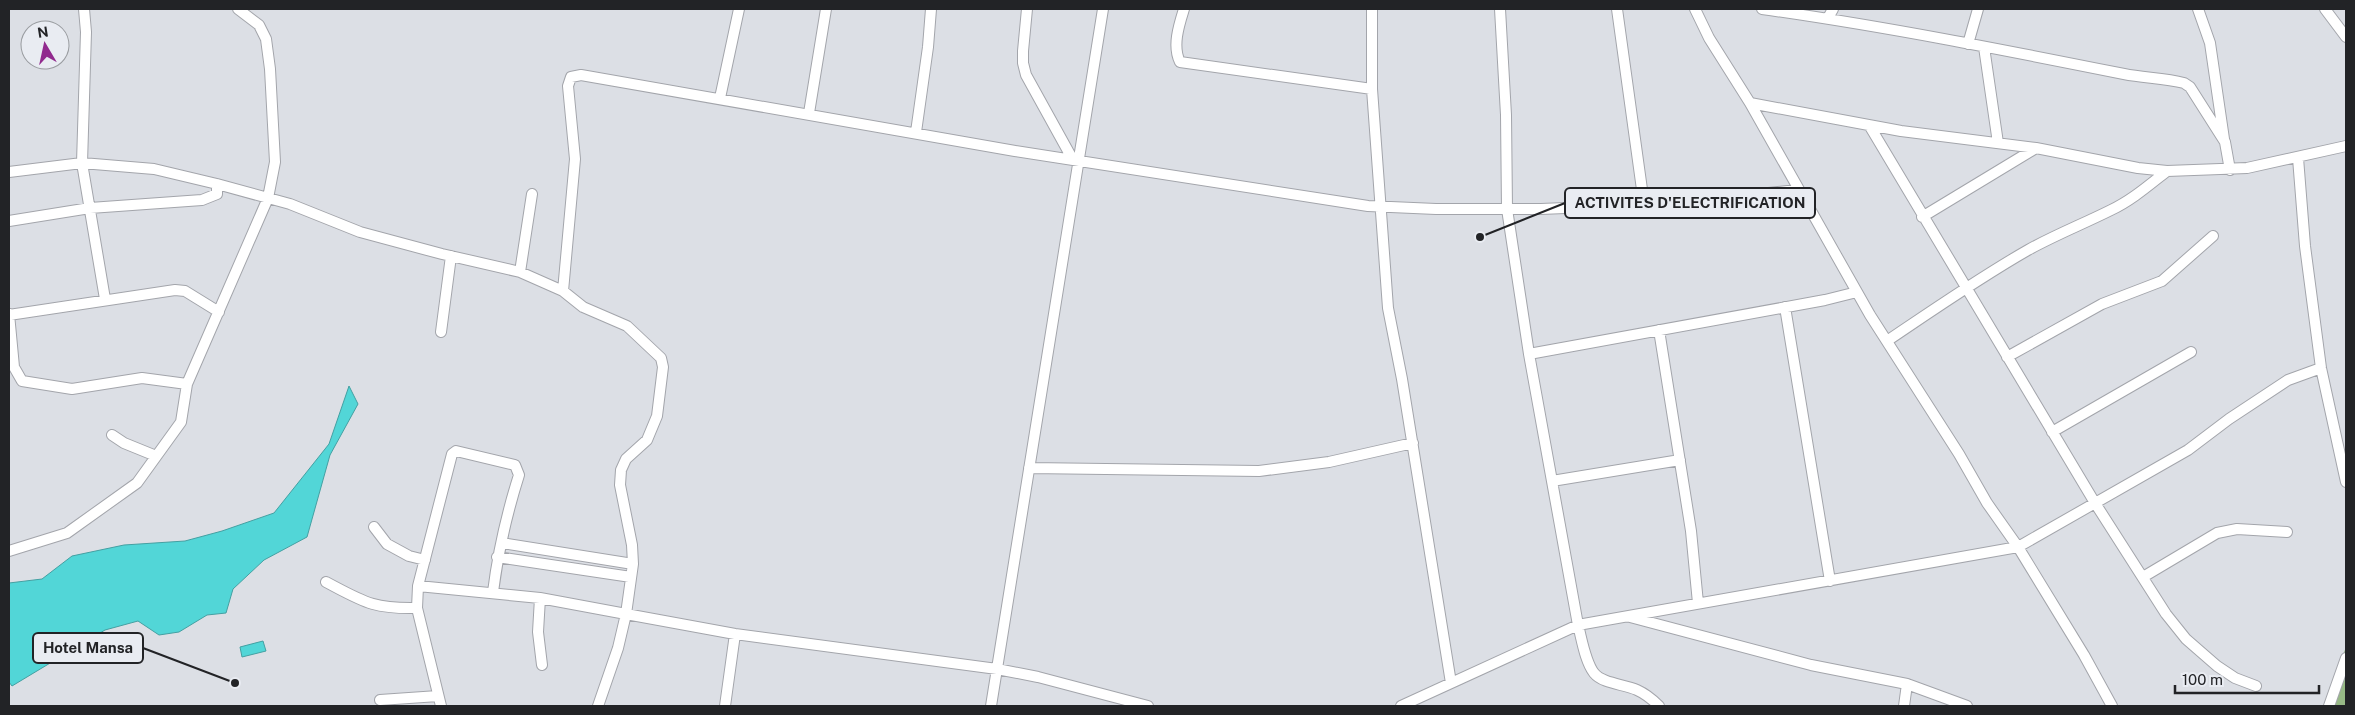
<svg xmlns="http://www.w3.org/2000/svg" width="2355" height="715" font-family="'Public Sans',sans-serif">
<rect width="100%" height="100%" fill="#dcdfe5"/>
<path fill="#97b986" d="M2346,647V706L2324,705Z"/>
<path fill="#52d6d7" stroke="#44a0a2" d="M349,386L358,404L330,455L307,537L264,560L233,589L226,613L207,615L179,632L159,635L138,621L105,630L12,686L9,682V583L42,579L72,556L124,545L185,541L222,531L274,513L329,444Z
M263,641L266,651L242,657L240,647Z"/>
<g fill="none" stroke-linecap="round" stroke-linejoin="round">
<g stroke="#a3a5ab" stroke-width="12">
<path id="minor" d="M1027,9L1023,51V63L1026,75L1073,160
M1184,9C1179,25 1172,46 1180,62L1372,89
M1372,9V89L1388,308L1402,379L1451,683
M1500,9L1506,115L1507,209L1529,354L1578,625C1582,640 1585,661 1594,673C1603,684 1624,684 1637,690C1646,694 1652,699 1659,706
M1617,9L1644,204
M1695,9L1709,38L1750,103L1870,315L1959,454L1987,503L2018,547L2084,655L2112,706
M1762,9C1883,26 2004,50 2124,74C2144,78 2164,78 2184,83L2190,87L2225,142L2230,170
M2198,9L2210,43L2224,139
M2325,9L2346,37
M1828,18L1833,9
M1968,44L1978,9
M1984,47L1998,143
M720,98L739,9
M1750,103L1901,131L2036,148L2138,168L2167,171L2247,168L2346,146
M809,113L826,9
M1869,125L2095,503L2166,614L2186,639L2217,666L2235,678L2256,686
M916,132L928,47L931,9
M2298,158L2305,246L2321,368L2346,482
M9,172L82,163L86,32L84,9
M1922,217L2036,148
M9,221L90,208L202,200L217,194V184
M520,272L532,194
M105,299L82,163L154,169L217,184L290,204L360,232L442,254L520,272L563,291L575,159L568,86L571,77L581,75L1015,151L1368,206L1436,209H1541L1661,204L1797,190
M1785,307L1830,581
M9,314L14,367L22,381L72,389L142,378L187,384L181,422L137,483L67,533L9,551
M9,315L175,290L185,291L219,312
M1659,330L1691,531L1698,603
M441,332L451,256
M1887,341C1933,310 1979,278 2028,250C2055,235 2083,224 2111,210C2132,200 2149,185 2167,171
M1529,354L1825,300L1857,292
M2007,357L2102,304L2162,281L2213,236
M187,384L268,198L275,162L270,69L266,39L259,25L238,9
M2052,432L2191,352
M112,435L124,443L156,456
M1029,468L1259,471L1329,462L1413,443
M1552,481L1680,460
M374,527L387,544L409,556L425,560
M502,543L633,564
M497,557L631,577
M2143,577L2217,533L2237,529L2287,532
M326,582C364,602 373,609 417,608
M418,586L540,598L626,614L633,564L632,545L620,485L621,470L626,459L647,440L657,416L663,367L661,358L627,326L583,307L563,291
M540,598L538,632L542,665
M1630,617L1811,665L1907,684L1967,706
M380,700L438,696
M441,706L417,608L418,586L452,454L456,451L515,465L519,475C507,513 498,552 493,592
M598,706L618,648L626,614L735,634L997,669L1038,677L1148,706
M725,706L735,634
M991,706L1103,9
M1401,706L1578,625L2018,547L2188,450L2229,419L2288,380L2321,368
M1904,706L1907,684
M2329,706L2346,658"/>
</g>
<use href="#minor" stroke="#fff" stroke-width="10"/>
</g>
<path fill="none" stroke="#222326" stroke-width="2" d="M1480 237L1565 203M235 683L143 648"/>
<g fill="#222326" stroke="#e9ecf2" stroke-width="2">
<circle cx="1480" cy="237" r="5"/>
<circle cx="235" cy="683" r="5"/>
</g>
<g fill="#e9ecf2" stroke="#222326" stroke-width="2">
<rect x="1565" y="188" width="250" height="30" rx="5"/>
<rect x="33" y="633" width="110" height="30" rx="5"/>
</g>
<g font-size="15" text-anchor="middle" font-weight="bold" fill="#222326">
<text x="1690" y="208">ACTIVITES D'ELECTRIFICATION</text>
<text x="88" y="653">Hotel Mansa</text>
</g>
<rect width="2355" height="715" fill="none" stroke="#222326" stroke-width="20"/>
<g transform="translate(45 45) rotate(351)"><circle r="24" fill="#e9ecf2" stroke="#999ca0"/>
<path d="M0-4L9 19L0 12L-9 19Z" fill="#912a8e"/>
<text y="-8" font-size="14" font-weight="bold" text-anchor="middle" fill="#222326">N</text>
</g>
<path d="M2175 685v8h144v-8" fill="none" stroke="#222326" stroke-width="2.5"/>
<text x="2182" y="685" font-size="15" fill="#222326" stroke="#e9ecf2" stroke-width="4" paint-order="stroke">100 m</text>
</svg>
